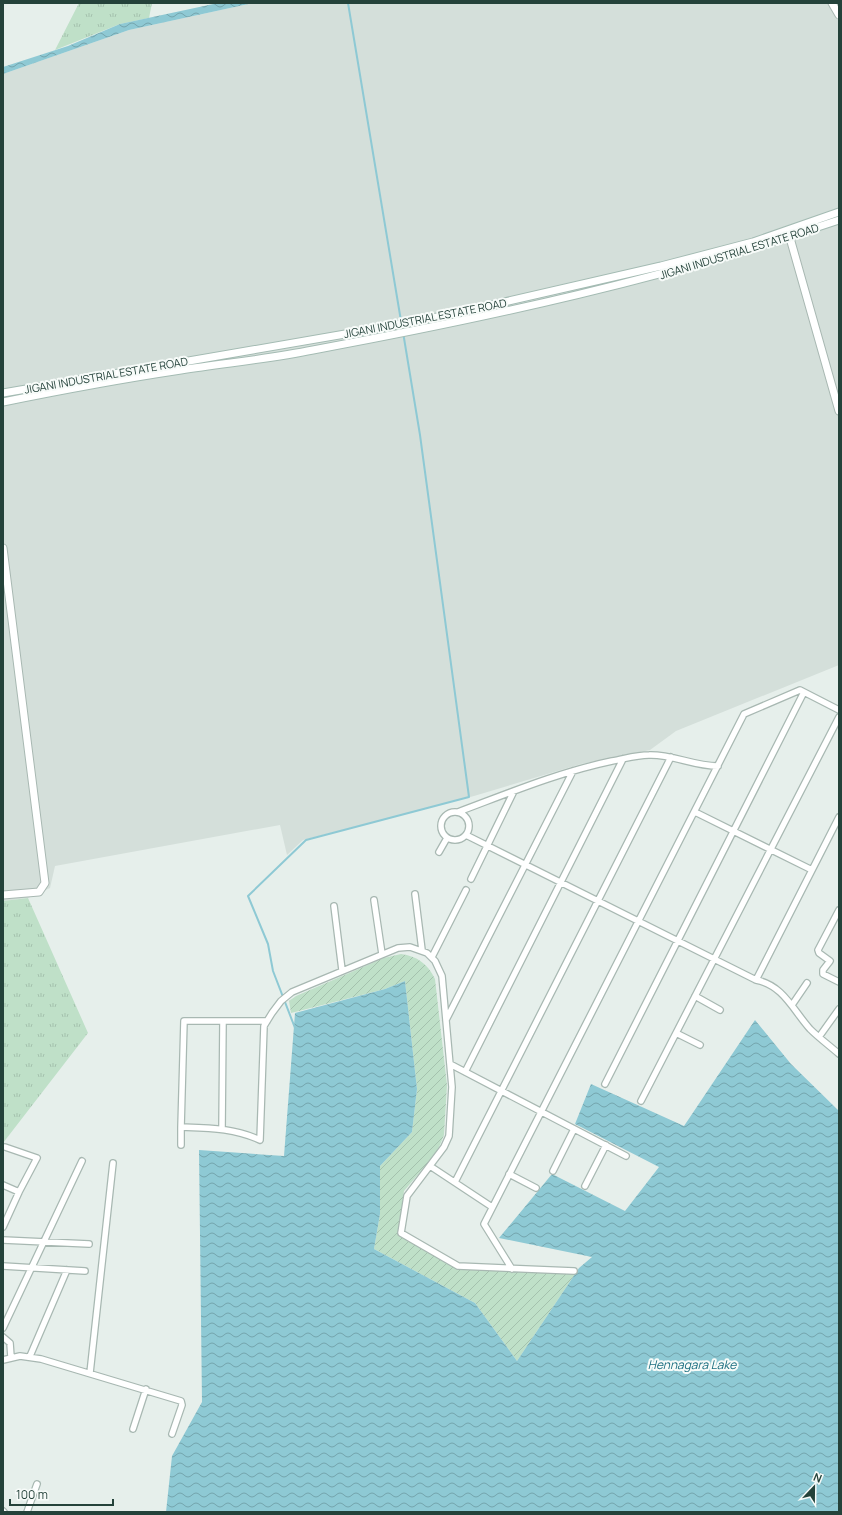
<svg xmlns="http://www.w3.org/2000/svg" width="842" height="1515" font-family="Manrope,sans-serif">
<defs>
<pattern id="grass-tufts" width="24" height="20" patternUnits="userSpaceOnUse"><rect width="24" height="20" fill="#bfe0c8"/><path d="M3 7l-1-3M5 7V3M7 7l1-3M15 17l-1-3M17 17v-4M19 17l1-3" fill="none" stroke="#a4c1ad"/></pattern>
<pattern id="garden-furrows" width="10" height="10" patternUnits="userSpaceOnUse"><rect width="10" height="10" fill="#bfe0c8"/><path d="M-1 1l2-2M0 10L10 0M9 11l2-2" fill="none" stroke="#a4c1ad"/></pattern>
<pattern id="water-waves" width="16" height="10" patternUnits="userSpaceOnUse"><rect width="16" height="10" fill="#8ec9d4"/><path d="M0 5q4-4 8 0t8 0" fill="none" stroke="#74a5ad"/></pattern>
</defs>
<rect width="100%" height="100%" fill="#e6efeb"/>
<path fill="#d4dfda" d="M253,3H839V665L676,731L650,750L581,764L474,796L303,840L287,855L280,825L55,866L50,888L28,898L3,901V74L129,30Z"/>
<path fill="url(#grass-tufts)" d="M79,3H152L149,18L120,24L55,50Z
M28,898L88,1033L3,1143V901Z"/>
<path fill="url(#garden-furrows)" d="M401,954C417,956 428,964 435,979L447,1085L444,1135L437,1152L404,1191L398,1235L456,1268L575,1274L517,1361L475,1303L374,1249L380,1214V1166L412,1132L417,1089L405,981L385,989L291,1013L289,1001L296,996L384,958Z"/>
<path fill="url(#water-waves)" d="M218,3H253L129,30L3,74V67L68,46L120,24Z
M405,981L417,1089L412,1132L380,1166V1214L374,1249L475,1303L517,1361L579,1268L592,1257L499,1238L552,1174L625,1211L659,1167L575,1124L591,1084L684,1126L755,1020L791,1064L839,1111V1512H166L172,1456L202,1402L199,1150L284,1156L295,1013L385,989Z"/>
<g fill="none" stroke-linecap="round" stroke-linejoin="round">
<path stroke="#8ec9d4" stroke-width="2" d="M348,3L401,321
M295,1028L273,971L268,944L248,896L306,840L469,797L420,435L402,326"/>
<g stroke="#a8b8b2" stroke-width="8">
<path id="minor" d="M441 826a14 14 0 1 1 28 0a14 14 0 1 1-28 0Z
M458,812C509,793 559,772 612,761C624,759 636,755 649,755C672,754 693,766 718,766
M695,812L812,870
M466,835L756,980L839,817
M439,852L447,838
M471,879L514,791
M415,894L422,950
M374,900L382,954
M334,906L342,970
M839,910L818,950L819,953L830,961L823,970V974L839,982
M432,957L466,890
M756,980C783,985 793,1010 810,1029C819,1038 830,1046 839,1054
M695,996L720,1010
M792,1005L807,983
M446,1020L573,771
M267,1021H184L181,1127C210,1128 234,1128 260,1140L264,1026L272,1013L281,1001L292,992L398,948L410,947L427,953L435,961L442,976L452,1087L449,1136L444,1147L407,1196L401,1233L458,1266L574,1271
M676,1033L700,1045
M819,1037L839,1009
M450,1064L626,1156
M465,1072L623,759
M605,1084L804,692
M641,1101L839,717
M222,1129L223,1021
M181,1145V1127
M430,1166L492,1207
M553,1171L574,1129
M509,1174L536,1188
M455,1182L671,757
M3,1185L19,1192L37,1158L5,1147
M585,1186L606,1145
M3,1227L19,1192
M3,1240L89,1244
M3,1266L85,1271
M512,1269L484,1224L744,714L800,690L839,710
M3,1328L82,1161
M3,1337L10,1343L11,1357
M30,1356L67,1270
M3,1360L20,1356L41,1359L181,1401L182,1405L172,1434
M90,1373L113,1163
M133,1429L146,1389
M3,1511L4,1512
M27,1512L37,1484"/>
</g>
<g stroke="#a8b8b2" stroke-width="9">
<path id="tertiary" d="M832,3L839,15
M788,231L839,411
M3,548L45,883L39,892L3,895"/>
</g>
<g stroke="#a4bbb3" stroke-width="9">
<path id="secondary" d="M3,393L374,329L448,315L661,266L753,242L839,212
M3,402C62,390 121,379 181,370C225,363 269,359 313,350C491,317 668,278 839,220"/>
</g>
<use href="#minor" stroke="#fff" stroke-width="5.5"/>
<use href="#tertiary" stroke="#fff" stroke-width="7"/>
<use href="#secondary" stroke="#fff" stroke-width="7"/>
</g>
<g text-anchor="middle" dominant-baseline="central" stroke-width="4" stroke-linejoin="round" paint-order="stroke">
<g font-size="11" fill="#24423a" stroke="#f7fbf9">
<text transform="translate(739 251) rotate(-17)">JIGANI INDUSTRIAL ESTATE ROAD</text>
<text transform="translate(425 318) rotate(-11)">JIGANI INDUSTRIAL ESTATE ROAD</text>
<text transform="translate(106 375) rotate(-10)">JIGANI INDUSTRIAL ESTATE ROAD</text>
</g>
<g font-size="12" font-style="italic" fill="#1c6f80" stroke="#f7fbf9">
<text x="692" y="1364">Hennagara Lake</text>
</g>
</g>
<rect width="842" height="1515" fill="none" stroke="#24423a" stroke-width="8"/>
<g transform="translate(814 1487) rotate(22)" stroke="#f7fbf9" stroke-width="3" paint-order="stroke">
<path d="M0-3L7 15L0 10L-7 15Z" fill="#24423a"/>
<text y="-6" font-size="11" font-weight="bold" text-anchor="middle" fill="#24423a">N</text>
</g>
<path d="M10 1499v6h103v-6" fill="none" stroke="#24423a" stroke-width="2"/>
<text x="16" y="1499" font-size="12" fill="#24423a" stroke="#f7fbf9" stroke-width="3" paint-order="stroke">100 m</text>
</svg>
